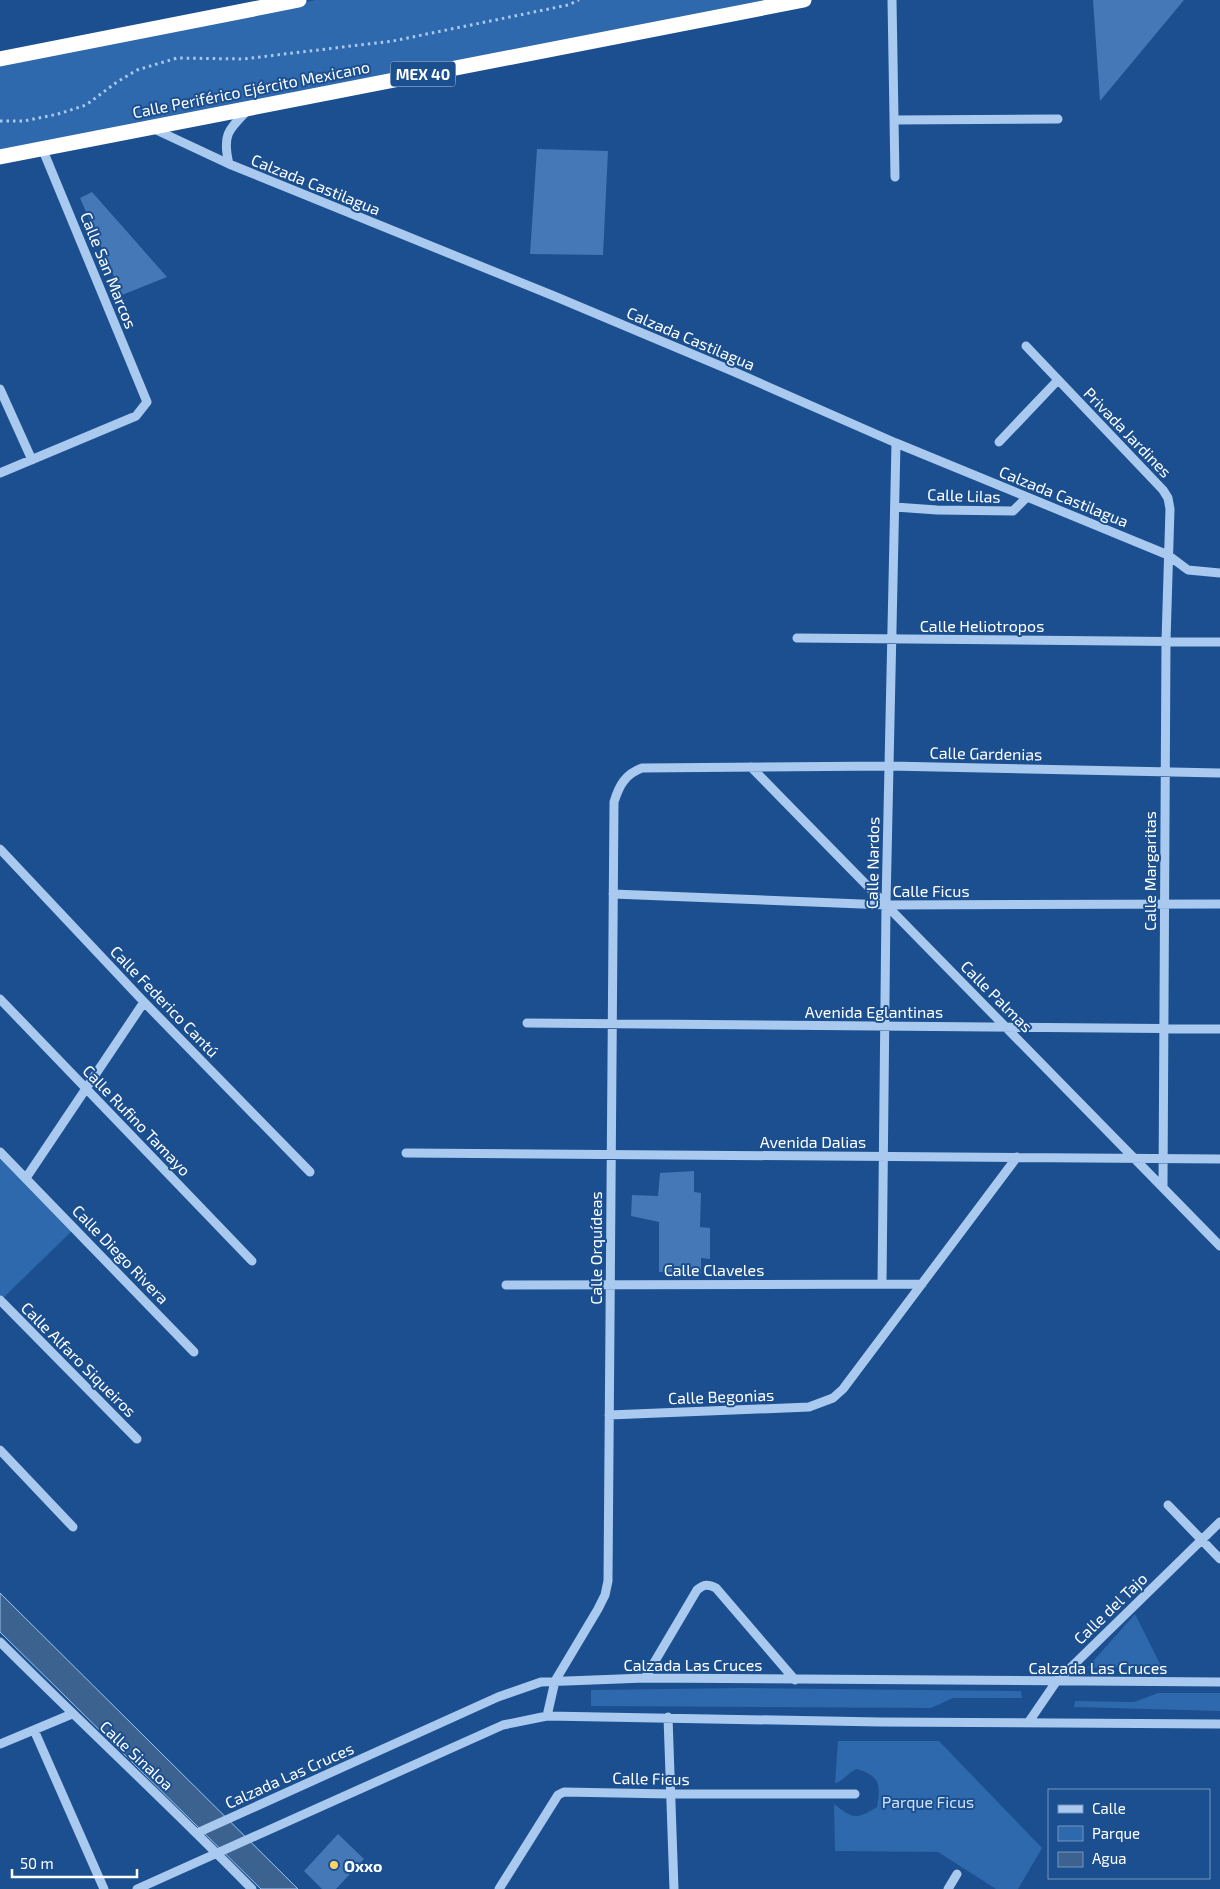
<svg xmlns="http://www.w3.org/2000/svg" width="1220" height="1889" font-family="'Exo 2',sans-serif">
<rect width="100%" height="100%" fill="#1b4f8f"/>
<path fill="#2e69ad" d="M316,0H778L0,156V62Z
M0,1156L75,1228L3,1298L0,1295Z
M1135,1614L1161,1666L1087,1668Z
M744,1688L1021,1691L1022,1698H953L931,1708L591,1706V1690Z
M1158,1693H1220V1711L1074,1707L1075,1701L1134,1702Z
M838,1741H939L1042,1848L1018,1889H996L938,1852L835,1851L834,1804C853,1819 856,1820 877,1807C881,1785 880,1776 857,1769C848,1772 844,1781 835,1783Z"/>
<path fill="#3c6290" stroke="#9cc4f0" d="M0,1593L298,1889H261L0,1632Z"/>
<path fill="#4478b7" d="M1093,0H1184L1100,101Z
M537,149L608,151L603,255L530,254Z
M92,192L167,277L122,295L80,198Z
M694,1171V1192L701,1193L700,1227L710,1228V1259L701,1258V1273L659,1272V1222L631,1216L632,1195L658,1196L660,1173Z
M338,1834L364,1859L336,1889H322L304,1871Z"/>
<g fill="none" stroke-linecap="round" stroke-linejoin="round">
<path stroke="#a9c9ee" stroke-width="3" stroke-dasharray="2.5 4" stroke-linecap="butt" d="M0,121H24L58,114L86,105L117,82L137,70L177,58L243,59L393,41L568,5L579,0"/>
<path stroke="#a9c9ee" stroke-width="9" d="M892,0L895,177
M894,120L1058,119
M152,128L229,164L554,296L730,370L896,443L1168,555L1188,570L1220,573
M229,164C222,135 228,130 248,110
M1026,346L1163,490L1168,498L1170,509L1166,641L1163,1188
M0,389L32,460
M999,442L1058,380
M0,473L136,416L147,402L42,148
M895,507L937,510L1013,511L1027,497
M797,638L1220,642
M751,767L1220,1246
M0,849L144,1002L310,1172
M613,894L886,905L1220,904
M0,999L252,1261
M527,1023L1220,1029
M0,1152L194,1352
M406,1153L1220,1159
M26,1178L144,1002
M882,1284L886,905L896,443
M506,1285L922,1284
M0,1300L137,1439
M609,1415L809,1407L833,1398L843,1389L1017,1157
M0,1450L73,1527
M1168,1505L1220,1559
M0,1642C83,1725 170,1805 252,1889
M645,1678L697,1590C704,1584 708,1584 716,1588L795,1680
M547,1716L555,1681L598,1609L605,1595L608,1581L614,802C619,786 625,774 642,768L889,766L1220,773
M668,1717L674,1889
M1028,1723L1056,1682L1220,1522
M34,1730L104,1889
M0,1744L72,1714
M197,1833L498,1697L541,1682L645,1678L1220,1682
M137,1889L503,1725L547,1716L880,1722L1220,1724
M499,1889L558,1795L564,1792L670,1794H855
M948,1889L957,1874"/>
<path stroke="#fff" stroke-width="15" d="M0,59L299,0
M0,157L804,0"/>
</g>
<circle fill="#ffd166" stroke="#1b4f8f" stroke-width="2" cx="334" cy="1865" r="5"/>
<g text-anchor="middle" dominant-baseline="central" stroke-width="4" stroke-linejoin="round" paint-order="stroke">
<rect fill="#1b4f8f" stroke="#bbcadd" stroke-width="1" x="390.5" y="61.5" width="65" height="25" rx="4"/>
<g font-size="15" font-weight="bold" fill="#fff">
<text x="423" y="74">MEX 40</text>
</g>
<g font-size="16" fill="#fff" stroke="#1b4f8f">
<text transform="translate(251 89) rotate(-11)">Calle Periférico Ejército Mexicano</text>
<text transform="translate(316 184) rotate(22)">Calzada Castilagua</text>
<text transform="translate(109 270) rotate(68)">Calle San Marcos</text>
<text transform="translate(691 338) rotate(23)">Calzada Castilagua</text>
<text transform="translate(1128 432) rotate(46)">Privada Jardines</text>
<text transform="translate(964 495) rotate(2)">Calle Lilas</text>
<text transform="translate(1064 496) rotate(22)">Calzada Castilagua</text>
<text x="982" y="625">Calle Heliotropos</text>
<text transform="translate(986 753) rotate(1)">Calle Gardenias</text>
<text transform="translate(872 863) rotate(-89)">Calle Nardos</text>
<text transform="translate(1149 871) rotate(-90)">Calle Margaritas</text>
<text x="931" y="890">Calle Ficus</text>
<text transform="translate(997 996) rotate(45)">Calle Palmas</text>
<text transform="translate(165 1001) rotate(46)">Calle Federico Cantú</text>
<text x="874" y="1011">Avenida Eglantinas</text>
<text transform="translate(137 1120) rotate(46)">Calle Rufino Tamayo</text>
<text x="813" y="1141">Avenida Dalias</text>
<text transform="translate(595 1248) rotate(-90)">Calle Orquídeas</text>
<text transform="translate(121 1254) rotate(46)">Calle Diego Rivera</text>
<text x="714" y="1269">Calle Claveles</text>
<text transform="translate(79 1359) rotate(45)">Calle Alfaro Siqueiros</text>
<text transform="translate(721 1396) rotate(-2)">Calle Begonias</text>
<text transform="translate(1110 1608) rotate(-44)">Calle del Tajo</text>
<text x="693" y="1664">Calzada Las Cruces</text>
<text x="1098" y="1667">Calzada Las Cruces</text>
<text transform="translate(137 1755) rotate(43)">Calle Sinaloa</text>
<text transform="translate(289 1775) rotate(-24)">Calzada Las Cruces</text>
<text transform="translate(651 1778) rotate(1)">Calle Ficus</text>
</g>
<g font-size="16" fill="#cfe3fa" stroke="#1b4f8f">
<text x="928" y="1801">Parque Ficus</text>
</g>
<g font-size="16" font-weight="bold" fill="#fff" stroke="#1b4f8f" text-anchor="start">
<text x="344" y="1865">Oxxo</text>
</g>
</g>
<rect x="1048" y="1789" width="162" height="90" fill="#1b4f8f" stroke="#7695bc"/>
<rect x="1058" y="1805" width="25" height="8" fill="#a9c9ee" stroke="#7695bc"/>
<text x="1092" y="1814" font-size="15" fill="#ffffff">Calle</text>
<rect x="1058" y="1826" width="25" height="15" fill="#2e69ad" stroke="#7695bc"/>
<text x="1092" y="1839" font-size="15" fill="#ffffff">Parque</text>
<rect x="1058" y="1852" width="25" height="15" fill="#3c6290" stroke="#7695bc"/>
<text x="1092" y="1864" font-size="15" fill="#ffffff">Agua</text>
<path d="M12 1869v8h125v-8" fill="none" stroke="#ffffff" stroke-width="2.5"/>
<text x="20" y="1869" font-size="15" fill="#ffffff" stroke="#1b4f8f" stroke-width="4" paint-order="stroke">50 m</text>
</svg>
